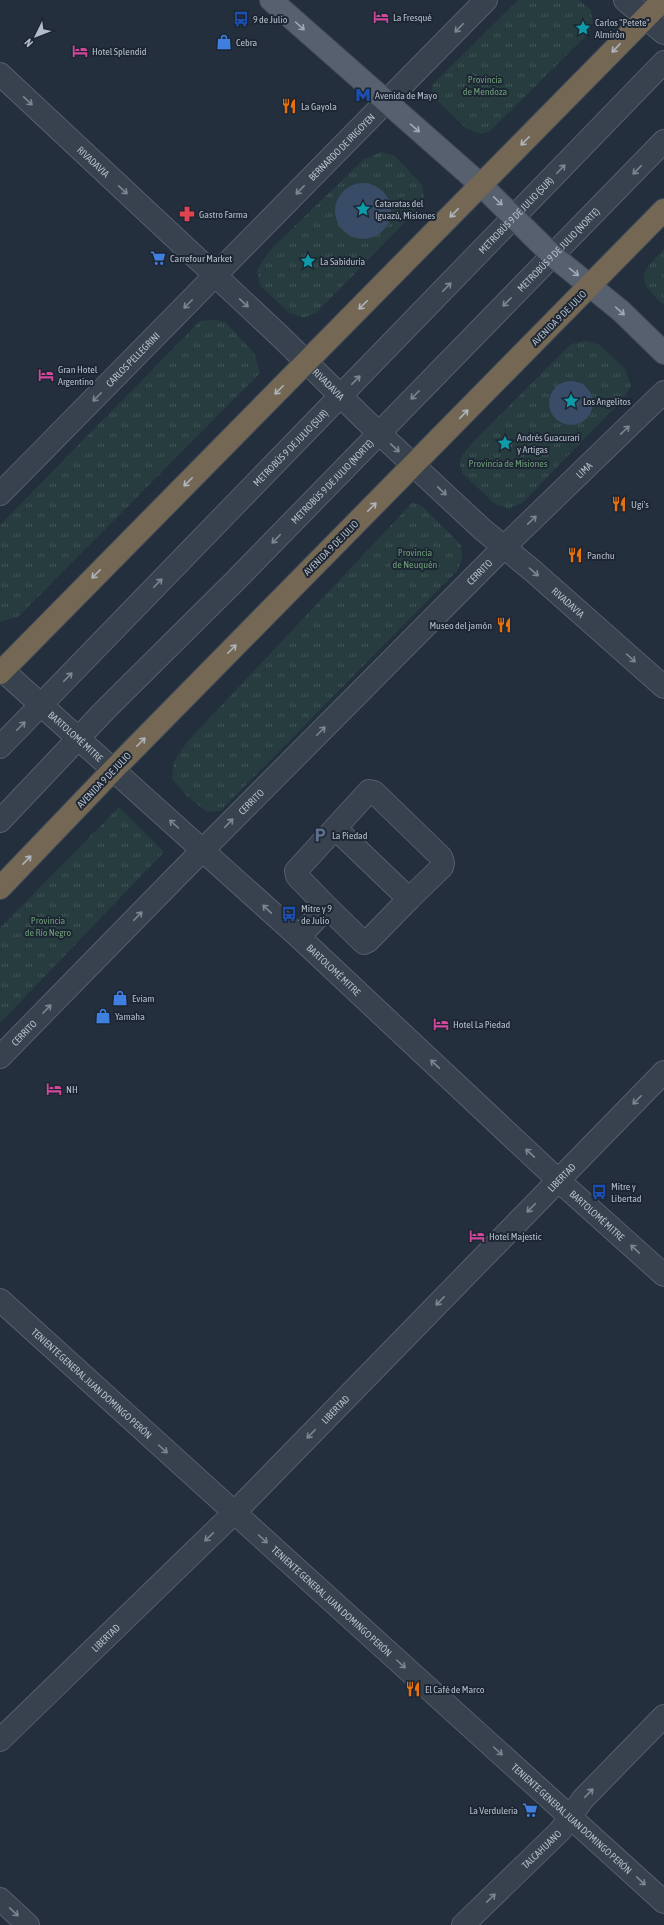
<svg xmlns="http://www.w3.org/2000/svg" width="664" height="1925" font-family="'Asap Condensed',sans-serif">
<defs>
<pattern id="park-tufts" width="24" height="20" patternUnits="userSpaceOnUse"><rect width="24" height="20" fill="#263c3f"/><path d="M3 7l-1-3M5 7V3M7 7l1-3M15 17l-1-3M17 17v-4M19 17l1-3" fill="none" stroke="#435659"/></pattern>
</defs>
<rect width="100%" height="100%" fill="#242f3e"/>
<path fill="url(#park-tufts)" d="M518,0H579L591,10L593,24L586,36L489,132L480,134L466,128L432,96V85Z
M381,152L395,156L422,185L424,197L415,212L316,313L303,318L288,312L260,285L257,270L270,250L364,159Z
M664,249V305C636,280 638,275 664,249Z
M215,320L225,322L254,353L260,373L19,616L0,622V525L200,321Z
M586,341L600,345L625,369L631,386L623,399L522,503L509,509L495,504L463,474L460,465L461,457L472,443L571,344Z
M412,503L421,505L461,545L462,559L457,571L220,811L207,812L187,796L172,779L174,761L187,742Z
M119,807L164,852L0,1023V928Z"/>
<path fill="#394c67" d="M335 211a28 28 0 1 1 56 0a28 28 0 1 1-56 0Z
M549 403a22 22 0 1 1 44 0a22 22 0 1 1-44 0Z"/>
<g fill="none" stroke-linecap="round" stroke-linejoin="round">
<g stroke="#565f6c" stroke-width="24">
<g id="minor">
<path d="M625,0L664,33"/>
<path id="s1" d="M0,74L281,337L364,419L482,529L533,571L664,687"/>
<path id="s2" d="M0,494L486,0"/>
<path id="s3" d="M0,668L299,937L558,1180L664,1275"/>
<path id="s4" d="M0,747L664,62"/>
<path id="s5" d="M0,821L106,709L235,581L664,141"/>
<path d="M327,907L364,943L368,941L409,899"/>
<path d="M299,937L327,907L297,876L296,871L369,791L374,792L441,857L443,863L442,867L409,899L335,828"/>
<path id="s6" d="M0,1057L176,877L504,547L664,392"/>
<path id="s7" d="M0,1300L664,1902"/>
<path id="s8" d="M0,1740L234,1513L664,1072"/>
<path d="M0,1899L28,1925"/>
<path id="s9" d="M463,1925L560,1831L583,1799L664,1716"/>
</g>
</g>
<g stroke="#414a57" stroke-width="24">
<path id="major" d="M271,0L481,185L553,256L621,311L664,353"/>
</g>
<g stroke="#434c59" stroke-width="24">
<path id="highway" d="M0,673L663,0
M0,888L113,770L664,210"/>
</g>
<use href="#minor" stroke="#38414e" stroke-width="22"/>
<use href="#major" stroke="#56606e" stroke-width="22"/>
<use href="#highway" stroke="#746855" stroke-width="22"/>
</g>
<defs><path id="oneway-shaft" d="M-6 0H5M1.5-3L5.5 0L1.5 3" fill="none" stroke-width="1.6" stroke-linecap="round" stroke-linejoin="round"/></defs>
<g stroke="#a1aab7">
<use href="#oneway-shaft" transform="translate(300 26) rotate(42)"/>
<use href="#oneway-shaft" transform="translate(415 128) rotate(41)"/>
<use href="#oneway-shaft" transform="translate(498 201) rotate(44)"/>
<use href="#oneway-shaft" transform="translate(574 272) rotate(39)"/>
<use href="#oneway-shaft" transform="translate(620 311) rotate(42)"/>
</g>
<g stroke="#7c8592">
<use href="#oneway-shaft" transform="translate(459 28) rotate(134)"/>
<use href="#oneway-shaft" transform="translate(28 101) rotate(43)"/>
<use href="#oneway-shaft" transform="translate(561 169) rotate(-46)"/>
<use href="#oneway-shaft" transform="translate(637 170) rotate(134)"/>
<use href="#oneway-shaft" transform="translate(123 190) rotate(43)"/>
<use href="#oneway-shaft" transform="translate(300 190) rotate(134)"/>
<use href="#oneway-shaft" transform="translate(447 287) rotate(-46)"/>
<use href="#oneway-shaft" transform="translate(507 302) rotate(135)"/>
<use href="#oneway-shaft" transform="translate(244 303) rotate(43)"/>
<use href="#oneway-shaft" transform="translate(188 304) rotate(135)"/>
<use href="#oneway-shaft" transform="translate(356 380) rotate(-46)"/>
<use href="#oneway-shaft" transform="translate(415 395) rotate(135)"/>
<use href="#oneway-shaft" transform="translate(97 397) rotate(135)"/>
<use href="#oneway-shaft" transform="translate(625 430) rotate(-44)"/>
<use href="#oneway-shaft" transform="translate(395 448) rotate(43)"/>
<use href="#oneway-shaft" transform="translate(442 491) rotate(43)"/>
<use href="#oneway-shaft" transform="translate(532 520) rotate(-44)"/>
<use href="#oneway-shaft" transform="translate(276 539) rotate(134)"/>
<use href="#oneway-shaft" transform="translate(534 572) rotate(41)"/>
<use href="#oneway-shaft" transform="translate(158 583) rotate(-46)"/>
<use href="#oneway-shaft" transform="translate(631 658) rotate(42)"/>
<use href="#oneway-shaft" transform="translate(68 677) rotate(-46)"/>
<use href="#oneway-shaft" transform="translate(21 726) rotate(-45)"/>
<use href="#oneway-shaft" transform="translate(321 731) rotate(-45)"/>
<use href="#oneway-shaft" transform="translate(229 823) rotate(-46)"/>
<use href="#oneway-shaft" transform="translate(174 824) rotate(-138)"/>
<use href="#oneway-shaft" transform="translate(267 909) rotate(-137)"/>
<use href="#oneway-shaft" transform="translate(138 916) rotate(-46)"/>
<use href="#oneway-shaft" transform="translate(47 1009) rotate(-46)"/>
<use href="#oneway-shaft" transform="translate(435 1064) rotate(-137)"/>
<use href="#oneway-shaft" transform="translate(637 1100) rotate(135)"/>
<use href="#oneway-shaft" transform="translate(530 1153) rotate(-137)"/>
<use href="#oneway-shaft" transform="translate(531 1208) rotate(134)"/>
<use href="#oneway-shaft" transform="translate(635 1249) rotate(-137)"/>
<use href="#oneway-shaft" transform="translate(440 1301) rotate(134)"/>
<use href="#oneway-shaft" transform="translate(311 1434) rotate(134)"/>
<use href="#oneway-shaft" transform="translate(163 1449) rotate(42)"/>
<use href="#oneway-shaft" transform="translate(209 1537) rotate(136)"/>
<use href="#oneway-shaft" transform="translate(263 1539) rotate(42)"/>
<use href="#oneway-shaft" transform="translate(401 1664) rotate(42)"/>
<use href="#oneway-shaft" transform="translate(498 1751) rotate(42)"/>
<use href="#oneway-shaft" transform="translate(589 1793) rotate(-46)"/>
<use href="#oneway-shaft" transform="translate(641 1881) rotate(43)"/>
<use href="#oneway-shaft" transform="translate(491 1898) rotate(-44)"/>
<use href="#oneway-shaft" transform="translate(14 1912) rotate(43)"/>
</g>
<g stroke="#aeb4bd">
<use href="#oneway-shaft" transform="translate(616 48) rotate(134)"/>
<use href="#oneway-shaft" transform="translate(525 141) rotate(135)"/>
<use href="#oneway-shaft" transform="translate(454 213) rotate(134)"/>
<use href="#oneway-shaft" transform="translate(363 305) rotate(135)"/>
<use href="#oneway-shaft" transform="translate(279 390) rotate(135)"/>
<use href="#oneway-shaft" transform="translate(464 414) rotate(-46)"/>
<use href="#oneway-shaft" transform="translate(188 482) rotate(135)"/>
<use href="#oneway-shaft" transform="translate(372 507) rotate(-45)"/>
<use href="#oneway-shaft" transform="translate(96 574) rotate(135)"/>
<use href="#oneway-shaft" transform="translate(232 649) rotate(-45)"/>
<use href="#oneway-shaft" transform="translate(141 742) rotate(-45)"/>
<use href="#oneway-shaft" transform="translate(27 860) rotate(-46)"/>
</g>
<defs>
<g id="hotel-bare" transform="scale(1.2)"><path d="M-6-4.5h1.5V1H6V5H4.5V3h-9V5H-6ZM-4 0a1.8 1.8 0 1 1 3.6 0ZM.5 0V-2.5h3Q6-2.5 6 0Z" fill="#d1479c" stroke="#1d2633" stroke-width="2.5" paint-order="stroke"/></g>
<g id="bus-bare" transform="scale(1.2)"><path d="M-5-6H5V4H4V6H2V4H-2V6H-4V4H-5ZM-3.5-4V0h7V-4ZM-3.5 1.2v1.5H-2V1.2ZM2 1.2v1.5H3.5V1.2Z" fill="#1a4fb4" stroke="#1d2633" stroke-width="2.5" paint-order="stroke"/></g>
<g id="sight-bare" transform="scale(1.2)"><path d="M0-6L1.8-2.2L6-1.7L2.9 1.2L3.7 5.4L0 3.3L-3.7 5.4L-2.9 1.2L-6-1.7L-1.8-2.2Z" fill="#0f9aa8" stroke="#1d2633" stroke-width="2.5" paint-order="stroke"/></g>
<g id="shop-bare" transform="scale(1.2)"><path d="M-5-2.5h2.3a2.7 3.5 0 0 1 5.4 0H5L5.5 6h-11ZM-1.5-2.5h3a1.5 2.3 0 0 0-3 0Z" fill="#3f7fe0" stroke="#1d2633" stroke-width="2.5" paint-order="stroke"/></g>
<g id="metro-bare" transform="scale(1.2)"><path d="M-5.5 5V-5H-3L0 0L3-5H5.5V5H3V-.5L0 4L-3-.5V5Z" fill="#1a4fb4" stroke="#1d2633" stroke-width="2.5" paint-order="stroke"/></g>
<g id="restaurant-bare" transform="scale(1.2)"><path d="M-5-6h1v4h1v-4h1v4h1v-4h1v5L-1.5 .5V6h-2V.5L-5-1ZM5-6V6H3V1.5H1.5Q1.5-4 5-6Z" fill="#e8710a" stroke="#1d2633" stroke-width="2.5" paint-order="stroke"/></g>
<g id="pharmacy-bare" transform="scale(1.2)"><path d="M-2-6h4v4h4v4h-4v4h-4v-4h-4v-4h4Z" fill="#e0444e" stroke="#1d2633" stroke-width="2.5" paint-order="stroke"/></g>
<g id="supermarket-bare" transform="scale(1.2)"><path d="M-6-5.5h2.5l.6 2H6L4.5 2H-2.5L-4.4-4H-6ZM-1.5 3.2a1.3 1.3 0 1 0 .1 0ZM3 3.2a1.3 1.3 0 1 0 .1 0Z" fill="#3f7fe0" stroke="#1d2633" stroke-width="2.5" paint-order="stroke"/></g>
<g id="parking-bare" transform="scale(1.2)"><path d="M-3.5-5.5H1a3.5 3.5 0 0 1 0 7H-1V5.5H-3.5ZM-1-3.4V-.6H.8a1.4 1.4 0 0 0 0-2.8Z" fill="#5c6f8a" stroke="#1d2633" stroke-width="2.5" paint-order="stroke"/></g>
</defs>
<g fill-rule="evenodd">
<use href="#hotel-bare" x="381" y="17"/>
<use href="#bus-bare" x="241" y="19"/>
<use href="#sight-bare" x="583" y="28"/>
<use href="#shop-bare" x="224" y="42"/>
<use href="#hotel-bare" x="80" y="51"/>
<use href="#metro-bare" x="363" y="95"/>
<use href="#restaurant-bare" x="289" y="106"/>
<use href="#sight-bare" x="363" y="209"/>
<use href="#pharmacy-bare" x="187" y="214"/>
<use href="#supermarket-bare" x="158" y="258"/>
<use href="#sight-bare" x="308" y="261"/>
<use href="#hotel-bare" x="46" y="375"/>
<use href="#sight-bare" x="571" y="401"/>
<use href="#sight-bare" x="505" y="443"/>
<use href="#restaurant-bare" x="619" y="504"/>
<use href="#restaurant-bare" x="575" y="555"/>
<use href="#restaurant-bare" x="504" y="625"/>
<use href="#parking-bare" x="320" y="835"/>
<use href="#bus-bare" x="289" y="914"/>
<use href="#shop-bare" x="120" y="998"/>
<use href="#shop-bare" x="103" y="1016"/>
<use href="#hotel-bare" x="441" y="1024"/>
<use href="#hotel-bare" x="54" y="1089"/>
<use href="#bus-bare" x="599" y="1192"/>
<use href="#hotel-bare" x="477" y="1236"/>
<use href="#restaurant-bare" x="413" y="1689"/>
<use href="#supermarket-bare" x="530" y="1810"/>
</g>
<g text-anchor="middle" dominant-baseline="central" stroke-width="4" stroke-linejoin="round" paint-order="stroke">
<g font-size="10" fill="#b4bcc9" stroke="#1d2633" text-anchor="start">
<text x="393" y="17">La Fresqué</text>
<text x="253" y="19">9 de Julio</text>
<text x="595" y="22">Carlos "Petete"<tspan x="595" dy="12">Almirón</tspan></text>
<text x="236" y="42">Cebra</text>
<text x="92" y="51">Hotel Splendid</text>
<text x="375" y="95">Avenida de Mayo</text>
<text x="301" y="106">La Gayola</text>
<text x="375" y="203">Cataratas del<tspan x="375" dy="12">Iguazú, Misiones</tspan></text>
<text x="199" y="214">Gastro Farma</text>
<text x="170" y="258">Carrefour Market</text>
<text x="320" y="261">La Sabiduría</text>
<text x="58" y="369">Gran Hotel<tspan x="58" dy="12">Argentino</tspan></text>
<text x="583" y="401">Los Angelitos</text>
<text x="517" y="437">Andrés Guacurarí<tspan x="517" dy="12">y Artigas</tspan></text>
<text x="631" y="504">Ugi's</text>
<text x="587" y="555">Panchu</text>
<text x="492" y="625" text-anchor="end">Museo del jamón</text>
<text x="332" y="835">La Piedad</text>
<text x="301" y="908">Mitre y 9<tspan x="301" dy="12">de Julio</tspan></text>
<text x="132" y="998">Eviam</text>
<text x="115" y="1016">Yamaha</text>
<text x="453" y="1024">Hotel La Piedad</text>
<text x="66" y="1089">NH</text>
<text x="611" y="1186">Mitre y<tspan x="611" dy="12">Libertad</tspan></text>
<text x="489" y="1236">Hotel Majestic</text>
<text x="425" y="1689">El Café de Marco</text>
<text x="518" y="1810" text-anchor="end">La Verduleria</text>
</g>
<g font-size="10" fill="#6b9a76" stroke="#1d2633">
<text x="485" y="79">Provincia<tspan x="485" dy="12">de Mendoza</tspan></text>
<text x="508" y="463">Provincia de Misiones</text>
<text x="415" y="552">Provincia<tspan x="415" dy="12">de Neuquén</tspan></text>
<text x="48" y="920">Provincia<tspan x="48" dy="12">de Río Negro</tspan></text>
</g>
<g font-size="10" fill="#b4bcc9" stroke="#1d2633">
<text stroke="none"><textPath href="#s2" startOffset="487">BERNARDO DE IRIGOYEN</textPath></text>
<text stroke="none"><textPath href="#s1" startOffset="128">RIVADAVIA</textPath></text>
<text stroke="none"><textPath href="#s4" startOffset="741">METROBÚS 9 DE JULIO (SUR)</textPath></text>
<text stroke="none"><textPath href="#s5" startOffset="799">METROBÚS 9 DE JULIO (NORTE)</textPath></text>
<text transform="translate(559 318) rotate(-45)">AVENIDA 9 DE JULIO</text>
<text stroke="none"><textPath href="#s2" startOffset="189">CARLOS PELLEGRINI</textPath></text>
<text stroke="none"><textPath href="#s1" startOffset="452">RIVADAVIA</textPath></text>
<text stroke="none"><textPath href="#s4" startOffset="417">METROBÚS 9 DE JULIO (SUR)</textPath></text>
<text stroke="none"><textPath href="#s6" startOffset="828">LIMA</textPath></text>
<text stroke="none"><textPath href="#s5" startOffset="475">METROBÚS 9 DE JULIO (NORTE)</textPath></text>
<text transform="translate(331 548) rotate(-45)">AVENIDA 9 DE JULIO</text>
<text stroke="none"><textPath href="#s6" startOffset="682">CERRITO</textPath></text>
<text stroke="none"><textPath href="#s1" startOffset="776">RIVADAVIA</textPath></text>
<text stroke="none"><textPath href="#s3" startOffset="102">BARTOLOMÉ MITRE</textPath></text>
<text transform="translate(104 780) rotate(-46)">AVENIDA 9 DE JULIO</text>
<text stroke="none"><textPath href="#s6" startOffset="358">CERRITO</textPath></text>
<text stroke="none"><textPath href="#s3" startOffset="450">BARTOLOMÉ MITRE</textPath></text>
<text stroke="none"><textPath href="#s6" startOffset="34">CERRITO</textPath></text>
<text stroke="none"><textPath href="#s8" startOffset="795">LIBERTAD</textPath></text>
<text stroke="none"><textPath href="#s3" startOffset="810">BARTOLOMÉ MITRE</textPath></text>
<text stroke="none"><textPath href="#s7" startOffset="124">TENIENTE GENERAL JUAN DOMINGO PERÓN</textPath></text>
<text stroke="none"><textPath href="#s8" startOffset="471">LIBERTAD</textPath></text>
<text stroke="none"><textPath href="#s7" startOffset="448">TENIENTE GENERAL JUAN DOMINGO PERÓN</textPath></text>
<text stroke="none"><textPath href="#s8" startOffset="147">LIBERTAD</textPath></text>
<text stroke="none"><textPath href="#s7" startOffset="772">TENIENTE GENERAL JUAN DOMINGO PERÓN</textPath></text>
<text stroke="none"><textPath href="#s9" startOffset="109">TALCAHUANO</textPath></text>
</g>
</g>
<g transform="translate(36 36) rotate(227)" stroke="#1d2633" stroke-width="3" paint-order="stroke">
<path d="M0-3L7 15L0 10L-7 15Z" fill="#b4bcc9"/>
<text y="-6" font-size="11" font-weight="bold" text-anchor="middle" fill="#b4bcc9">N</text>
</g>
</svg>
